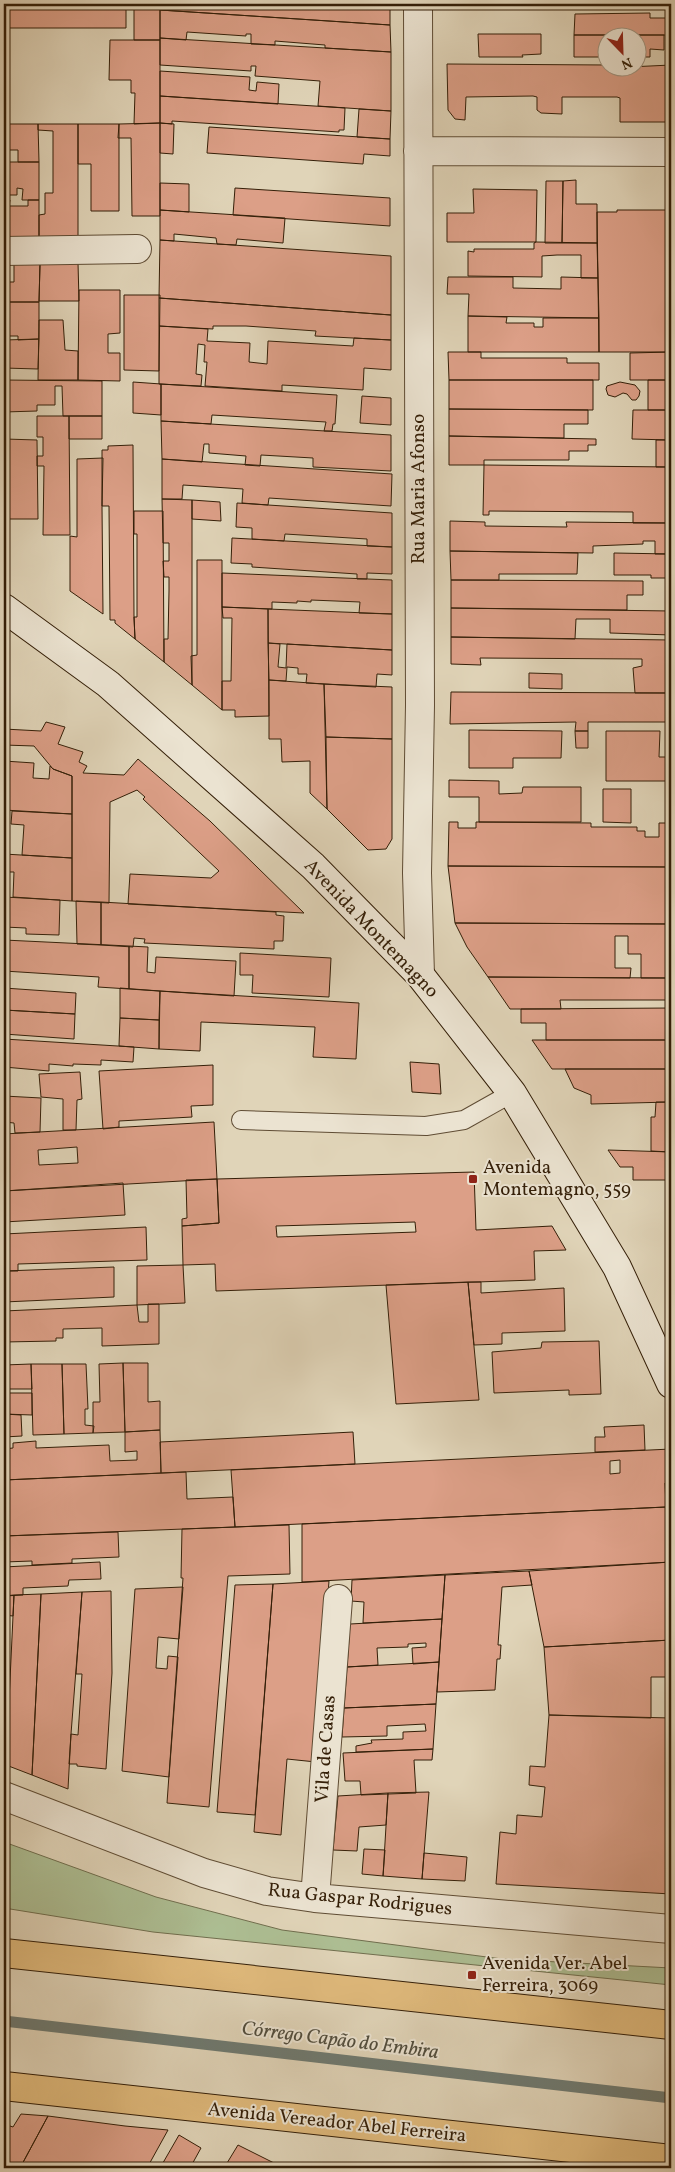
<svg xmlns="http://www.w3.org/2000/svg" width="675" height="2172" font-family="Vollkorn,serif">
<rect width="100%" height="100%" fill="#e0d4b8"/>
<filter id="stains"><feTurbulence type="fractalNoise" baseFrequency=".004" numOctaves="4"/><feColorMatrix values="0 0 0 0 .2 0 0 0 0 .09 0 0 0 0 .02 0 0 0 .5 -.17"/></filter>
<radialGradient id="worn" r=".72"><stop offset=".6" stop-color="#630" stop-opacity="0"/><stop offset="1" stop-color="#630" stop-opacity=".3"/></radialGradient>
<path fill="#adbe93" stroke="#706e4e" d="M4,1842L156,1897L282,1930L502,1959L671,1968V1985L153,1932L4,1908Z"/>
<g fill="none" stroke-linecap="round" stroke-linejoin="round">
<path stroke="#6f7a71" stroke-width="11" d="M4,2021L671,2098"/>
</g>
<path fill="#dc9f87" stroke="#341f08" fill-rule="evenodd" d="M4,4H126V28H4Z
M134,4H160V40H134Z
M160,4H390V25L160,10Z
M160,10L390,25L391,52L325,48V45L275,41V45L251,44V34H246V36L187,32L186,40L160,38Z
M650,13V18H671V35H574L575,14Z
M478,34H541V54L522,55L523,57H479Z
M574,35H664V50L650,49V57H638V38H608V57H574Z
M160,38L391,52V111L318,106L320,81L255,76L256,66H251V71L160,65Z
M110,40H160V123L134,124L135,93H131V80H109Z
M447,64L608,65V68L671,65V122H620V98L617,97H562V114L541,113L537,110V97L533,96L466,97L465,120L455,119L448,110Z
M160,71L250,77L249,90L256,91L257,82L279,84L278,104L160,96Z
M160,96L345,108L344,130H339V132L172,121V124L160,123Z
M359,109L391,111L390,139L357,137Z
M160,123V216H132L131,138H118L119,124Z
M160,123L174,124L173,154L160,153Z
M4,124H38L39,162H18V150H4Z
M38,124H78V239H39V215L45,214V193H53V131L38,130Z
M78,124H119V211H91V164H78Z
M209,127L390,139V156L364,154L363,164L207,153Z
M4,162H39V200H22L23,189L17,188V195H4Z
M576,180V204H597V243H562L563,181Z
M546,181H563L562,243H545Z
M160,183L189,184V212L160,210Z
M235,188L390,198V226L233,215Z
M473,189L537,190L536,242H447V213H474Z
M4,200H10L9,206H28V200H39V239L4,238Z
M160,210L285,218L283,243L237,239L236,245L217,244L216,238L174,234V241L160,240Z
M617,210H671V352H599L597,212H617Z
M160,240L391,256V315L159,298Z
M536,242L597,243L598,278H581V255H557L542,256V277L468,276V251L474,252V249H534V243Z
M14,263L40,264L39,302H4V268H8V282H14Z
M78,263L79,301H39L40,264Z
M448,277H513V288L561,289V277L598,278L599,318L468,316L469,294H447Z
M79,290H120V333L108,334V353H120V381L78,380Z
M124,295H160L159,371L124,370Z
M159,298L391,315V340L315,336L316,331L246,326H213V329L159,326Z
M4,302H39V339L18,340V336H4Z
M468,316L507,317L506,323H534V327H543V318H599V352H468Z
M39,320H63L65,350L78,351V380H38Z
M159,326L208,329L207,341L250,343L249,362L267,364L268,341L353,346L354,338L391,340V370L364,368L363,390L282,385V391L205,386L207,362H204L205,345L198,344L196,374L202,375L201,386L159,384Z
M39,339L38,369L4,368V340Z
M448,352H481V358H567V363H599V380H449Z
M671,352V380H630V353Z
M4,380L102,381V416H63L62,386H55V405H37V411L4,412Z
M449,380H593V410L449,409Z
M648,380H671V410H648Z
M133,382L161,384V415L133,413Z
M620,382L635,385L640,391L639,396L636,400H632L627,394L623,393L615,397L608,395L606,389L607,386Z
M161,384L337,395L335,424H333L332,431H324L326,422L212,415L211,424L161,421Z
M362,396L391,398V425L360,423Z
M449,409L588,410V424H564V438L449,436Z
M633,410H671V440L632,439Z
M37,416H69L70,535H43L44,466H37V456H43V437H37Z
M69,416H102V439H69Z
M4,417H5L4,547Z
M161,421L391,435V471L313,467V458L261,455L260,466L245,465L246,456L209,453V444H204L202,462L162,459Z
M449,436L596,439V445H588V451H569V460H484V465H449Z
M5,439L37,440L38,519H4Z
M656,440H671V467H656Z
M133,445L134,617L135,639L115,623V620H110L109,506H102V450H108V446Z
M103,458L102,506L103,614L70,591V536L77,537V459Z
M162,459L392,474L391,506L269,498L268,505L242,503L243,489L183,485L182,499H162Z
M484,465L671,467V523H633V512L489,511V515H483Z
M162,499L192,500V685L164,662V639H168L169,591V577H164L163,561H169V543H163Z
M192,500L220,502L221,521L192,519Z
M237,503L392,513V547L367,546V539L285,534L284,541L252,539V528L236,527Z
M134,511H163L164,662L135,639L134,617H137V534H134Z
M450,521L485,522V526L567,527L566,522L671,523V554H655V541H643V544L593,546V553L450,551Z
M232,538L392,547V574L367,573V579H357V574L252,567V564L231,563Z
M450,551L578,553L577,574H499V580H451Z
M614,553L671,554V578H651V575H614Z
M197,560H222V710L192,685L191,656L197,655Z
M222,573L392,580V614L359,613L360,602L311,600V602L297,601V603L272,602V609L222,607Z
M451,580L643,581V595H627V610L451,608Z
M222,607L268,609L269,716L235,717V710H222V681H231L232,618H223Z
M451,608L671,611V635L610,633V619H576L575,639L451,637Z
M268,609L392,614V650L268,643Z
M451,637L671,640V693H635L633,668L642,666V659L480,658L481,665L451,664Z
M268,643L280,644L278,667L286,668L287,644L392,650V675L377,674L376,687L324,684L306,683L307,674H298V668L287,667L286,681L269,680Z
M529,673L562,674V689L529,688Z
M269,680L324,684L327,809L310,793V761L282,762L281,739H269Z
M324,684L392,687V739L326,737Z
M451,692L671,693V722H588V731H575L576,722L450,724Z
M46,722L65,727L58,744L83,752L79,762L87,766L83,773L124,775L138,759L210,821L304,913L128,904L130,874L211,878L219,871L143,799L145,797L137,790L110,802L109,903L72,901V776L53,769L34,746L4,745V729L41,731Z
M469,730L562,731L561,758H513V768H469Z
M575,731H588V748H576Z
M606,731H660L659,757H669V741L671,742V781H606Z
M326,737L392,739V839L386,849L368,850L327,809Z
M4,761L34,763L33,778L49,779L50,766L53,769L72,776V814L4,810Z
M449,780L499,781V794L522,793L523,787H581V822H479V797H449Z
M603,789H631V823L603,822Z
M12,811L72,814V858L22,855L24,825L11,824Z
M449,822H458V828H476V822L591,823V827H637V831H645V837H659V823H671V867L448,866Z
M4,854L72,858V901L13,897L14,872H4Z
M448,866L671,867V924L455,923Z
M4,897L60,900L59,935L26,934V928L4,927Z
M76,901L101,902V945L77,944Z
M101,902L276,912V915L284,916L283,941H274V949L144,943L145,939L134,938L133,947L101,945Z
M455,923L671,924V978H641V954H628V936H615V968H631L630,978L488,977L467,947Z
M4,940L129,946V989L98,987L99,977L4,971Z
M129,946L148,947L147,972L155,973L156,957L236,961L234,996L129,989Z
M240,953L331,958L329,997L252,993L253,975H240Z
M488,977L671,978V1000H560L561,1009H510Z
M4,988L76,993L75,1014L4,1010Z
M120,988L160,991L159,1020L120,1018Z
M160,991L359,1003L356,1059L313,1057L315,1027L201,1022L200,1051L159,1049Z
M671,1008V1040H546V1023H521V1009Z
M4,1010L75,1014L74,1039L4,1034Z
M120,1018L159,1020V1049L119,1046Z
M4,1039L134,1047L133,1062L101,1060V1065L73,1064V1066L49,1064V1071L4,1067Z
M532,1040H671V1069H552Z
M410,1062L439,1064L441,1094L412,1092Z
M213,1065V1105L191,1106L192,1117L119,1121V1127L103,1129L99,1071Z
M565,1069H671V1102L591,1104V1095L574,1088Z
M80,1072L82,1099L77,1100L76,1130H63V1099L41,1097L39,1074Z
M4,1096L41,1098L40,1132L15,1133L14,1123L4,1122Z
M656,1102H671V1152L651,1151V1117H655Z
M214,1122L217,1179L4,1191V1134ZM77,1147L78,1163L39,1165L38,1150Z
M608,1150L671,1152V1180H633V1167H620Z
M474,1172L476,1230L552,1226L566,1250L534,1251L535,1280L216,1291L215,1264L183,1265L182,1226L219,1223L217,1179ZM415,1222L416,1232L277,1237L276,1226Z
M217,1179L219,1223L182,1226V1219L187,1218L186,1180Z
M123,1183L125,1215L4,1222V1191Z
M669,1188H671V1215H668Z
M146,1227L147,1260L18,1264V1271H4V1234Z
M183,1265L185,1303L137,1305V1266Z
M114,1267V1297L4,1302V1271Z
M468,1282H481V1293L564,1288L565,1331L502,1333V1344L474,1345Z
M468,1282L479,1400L396,1404L386,1285Z
M148,1304H159V1344L102,1346V1328L63,1329V1338H56V1341L4,1342V1311L137,1305L139,1322H148Z
M599,1341L601,1394L569,1395V1390L494,1393L492,1352L541,1348L542,1342Z
M123,1363L125,1432L93,1433V1402H100L99,1364Z
M123,1363H148V1402L160,1401V1430L125,1432Z
M31,1364H62L64,1434L33,1435Z
M31,1364L32,1389H4V1365Z
M62,1364H86L88,1409H85V1425L94,1426L93,1433L64,1434Z
M4,1393H32V1415L4,1414Z
M4,1414L21,1415L22,1436L4,1437Z
M644,1425L645,1450L595,1452V1437H605L604,1427Z
M160,1430L161,1473L4,1480V1449L13,1448V1443L36,1441V1448L109,1445L110,1461L137,1460V1451L125,1452V1432Z
M353,1432L355,1464L161,1473L160,1442Z
M671,1449V1483H665L666,1507L235,1527L231,1470ZM620,1460V1473L610,1474V1461Z
M186,1472L187,1499L233,1497L235,1527L4,1536V1480Z
M666,1507H671V1562L302,1582V1524Z
M289,1525L290,1574L228,1576L209,1807L167,1803L183,1578H181L182,1529Z
M118,1532L119,1557L72,1559V1563L32,1565V1561L4,1562V1536Z
M100,1562L101,1579L69,1580L68,1586L23,1588V1595L4,1596V1567Z
M671,1562V1640L544,1647L529,1571Z
M529,1571L532,1585L502,1587L498,1645H501L500,1659H497L495,1690L437,1692L445,1575Z
M445,1575L442,1619L363,1623L364,1602L351,1601L352,1580Z
M329,1581L316,1762L287,1759L281,1835L254,1832L273,1584Z
M273,1584L255,1815L217,1812L235,1585Z
M183,1587L179,1639L158,1637L156,1668L167,1669L168,1656L178,1657L169,1777L122,1771L135,1589Z
M111,1591L112,1673L106,1769L77,1766V1764H69L71,1734L78,1735L82,1674H76L82,1592Z
M82,1592L71,1734L68,1789L32,1775L41,1594Z
M41,1594L32,1775L6,1765L14,1595Z
M14,1595L13,1616L4,1615V1596Z
M442,1619L439,1662L413,1664L412,1648L426,1647V1643L408,1644V1647L377,1648L378,1665L347,1667L350,1624Z
M4,1625H6L4,1692H6L5,1725H4Z
M671,1640V1677H651V1718L549,1715L544,1647Z
M439,1662L436,1704L344,1708L347,1667Z
M436,1704L433,1749L356,1752V1746L372,1743L371,1740L403,1739V1732L426,1731L425,1724L387,1726V1736L342,1737L344,1708Z
M549,1715L671,1718V1894L496,1884L500,1832L516,1834L517,1815L542,1817L545,1787L529,1785L530,1766L545,1767Z
M433,1749L432,1760H414L416,1793L361,1795L360,1781H345L343,1753Z
M429,1792L422,1879L383,1876L388,1793Z
M388,1793L386,1825L359,1827L357,1851L333,1850L338,1796Z
M364,1849L385,1850L383,1876L362,1874Z
M424,1853L467,1857L465,1881L422,1879Z
M21,2114L48,2116L20,2168H4V2124L13,2127Z
M48,2116L125,2126L168,2130L147,2168H20Z
M179,2135L201,2148L190,2168H160Z
M238,2145L284,2168H224Z"/>
<g fill="none" stroke-linecap="round" stroke-linejoin="round">
<g stroke="#5f4c34" stroke-width="20">
<path id="lane" d="M241,1120L426,1126L464,1120L512,1093"/>
</g>
<g stroke="#5f4c34" stroke-width="30">
<path id="street" d="M418,4L420,705L417,873L420,975
M418,151L671,152
M4,251L137,249
M4,1796L204,1873L267,1891L315,1898L671,1929
M315,1898L338,1599"/>
</g>
<g stroke="#341f08" stroke-width="30">
<path id="secondary" d="M4,608L108,684L313,866L420,975L512,1093L617,1267L671,1384"/>
</g>
<g stroke="#341f08" stroke-width="30">
<path id="primary" d="M4,1953L671,2025
M4,2086L671,2159"/>
</g>
<use href="#lane" stroke="#ebe3d1" stroke-width="18"/>
<use href="#street" stroke="#ebe3d1" stroke-width="28"/>
<use href="#secondary" stroke="#ebe3d1" stroke-width="28"/>
<use href="#primary" stroke="#e0ba7c" stroke-width="28"/>
</g>
<g fill="#8f2418" stroke="#ebe3d1" stroke-width="2">
<rect x="468" y="1174" width="10" height="10" rx="2.5"/>
<rect x="467" y="1970" width="10" height="10" rx="2.5"/>
</g>
<g text-anchor="middle" dominant-baseline="central" stroke-width="4" stroke-linejoin="round" paint-order="stroke">
<g font-size="19" fill="#341f08" stroke="#ebe3d1">
<text transform="translate(419 489) rotate(-90)">Rua Maria Afonso</text>
<text transform="translate(371 929) rotate(46)">Avenida Montemagno</text>
<text transform="translate(326 1749) rotate(-86)">Vila de Casas</text>
<text transform="translate(360 1900) rotate(6)">Rua Gaspar Rodrigues</text>
<text transform="translate(337 2123) rotate(6)">Avenida Vereador Abel Ferreira</text>
</g>
<g font-size="19" fill="#341f08" stroke="#ebe3d1" text-anchor="start">
<text x="483" y="1168">Avenida<tspan x="483" dy="22">Montemagno, 559</tspan></text>
<text x="482" y="1964">Avenida Ver. Abel<tspan x="482" dy="22">Ferreira, 3069</tspan></text>
</g>
<g font-size="20" font-style="italic" fill="#514d3d" stroke="#ebe3d1">
<text transform="translate(340 2041) rotate(7)">Córrego Capão do Embira</text>
</g>
</g>
<rect width="675" height="2172" fill="none" stroke="#e0d4b8" stroke-width="20"/>
<rect x="5" y="5" width="665" height="2162" fill="none" stroke="#341f08" stroke-width="2.5"/>
<rect x="10" y="10" width="655" height="2152" fill="none" stroke="#341f08"/>
<g transform="translate(622 52) rotate(157)"><circle r="24" fill="#ebe3d1" stroke="#a29581"/>
<path d="M0-4L9 19L0 12L-9 19Z" fill="#8f2418"/>
<text y="-8" font-size="14" font-weight="bold" text-anchor="middle" fill="#341f08">N</text>
</g>
<rect width="100%" height="100%" filter="url(#stains)"/>
<rect width="100%" height="100%" fill="url(#worn)"/>
</svg>
